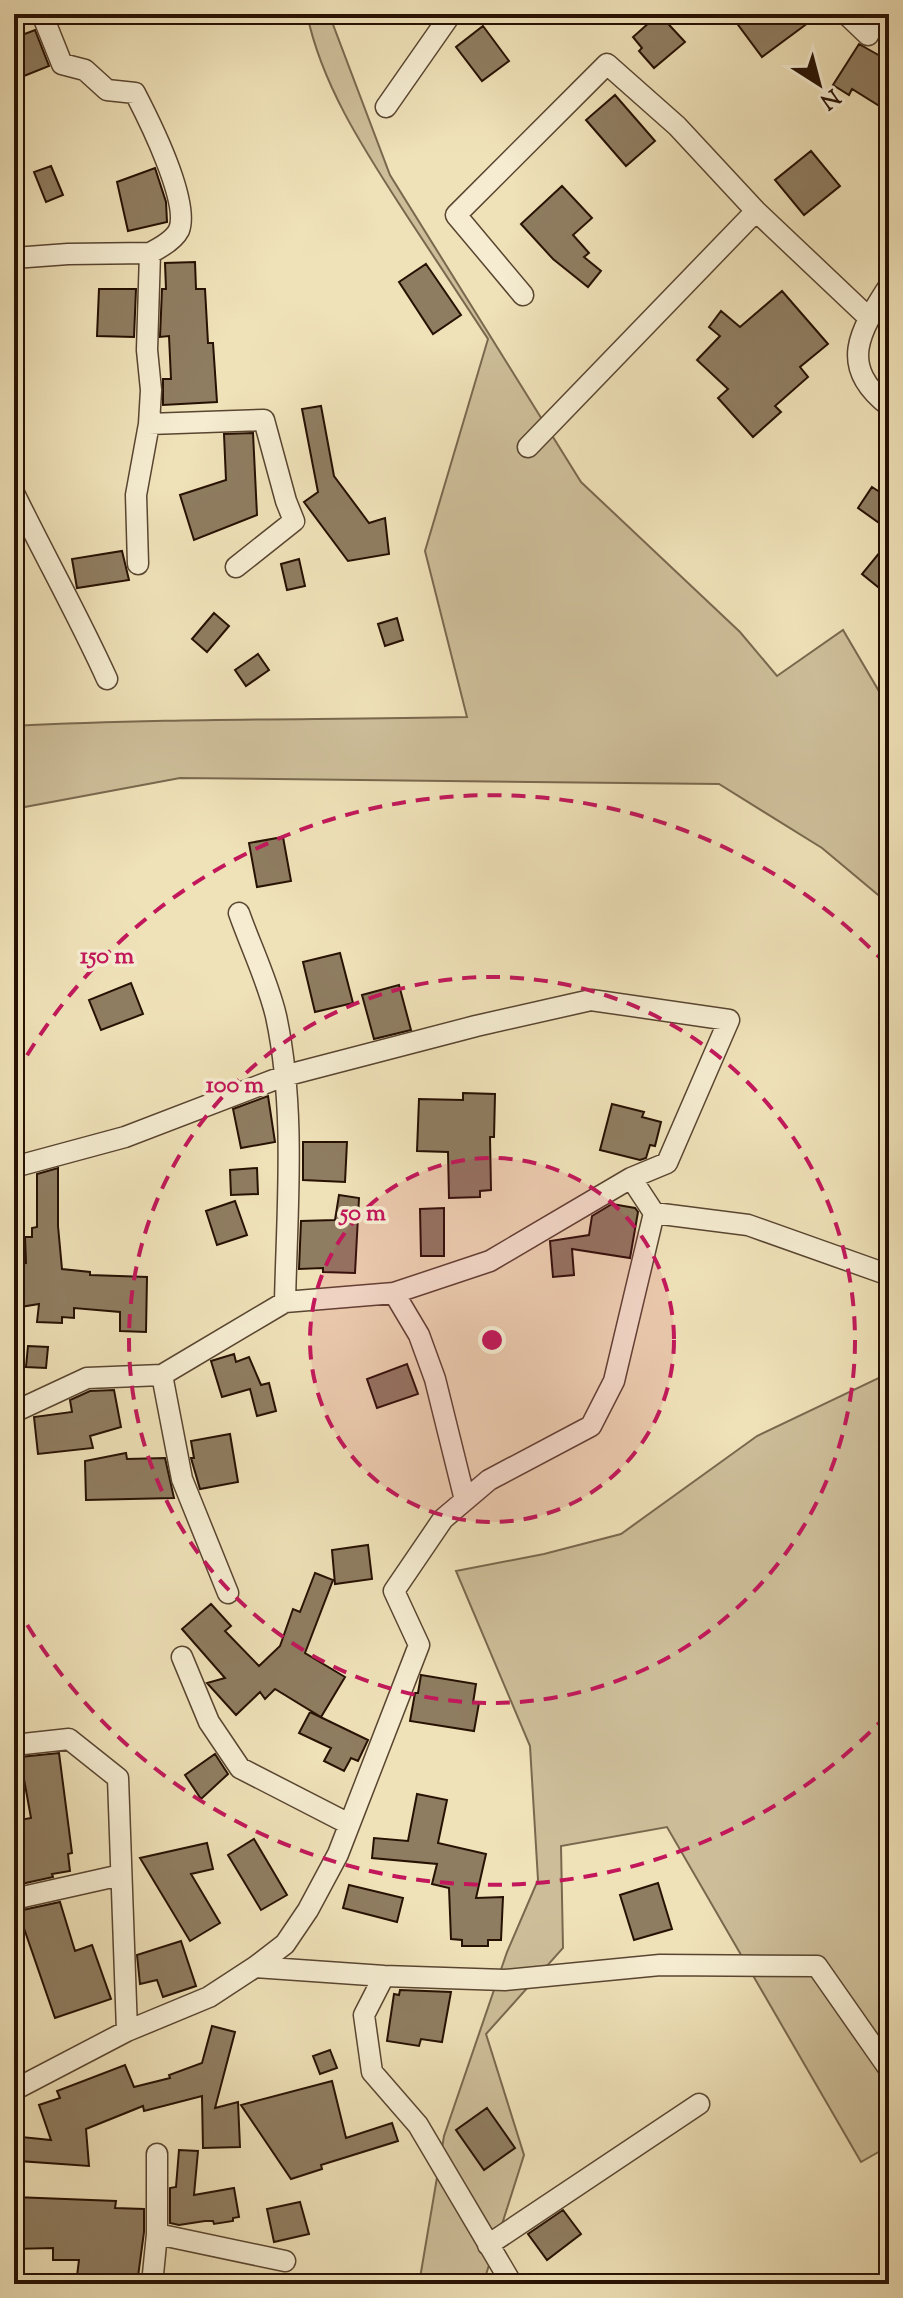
<svg xmlns="http://www.w3.org/2000/svg" width="903" height="2298" font-family="'Sorts Mill Goudy',serif">
<rect width="100%" height="100%" fill="#efe1b8"/>
<filter id="stains"><feTurbulence type="fractalNoise" baseFrequency=".0025" numOctaves="4"/><feColorMatrix values="0 0 0 0 .2 0 0 0 0 .09 0 0 0 0 .02 0 0 0 .5 -.17"/></filter>
<radialGradient id="worn" r=".72"><stop offset=".6" stop-color="#630" stop-opacity="0"/><stop offset="1" stop-color="#630" stop-opacity=".3"/></radialGradient>
<path fill="#cdbe99" stroke="#7a684e" stroke-width="2" d="M307,14H329L390,175L581,482L740,632L777,676L843,630L880,693L889,720V904L822,848L719,784L180,778L14,809V726C165,718 316,720 467,717L425,551L488,339C461,298 434,257 407,216C367,154 322,87 307,14Z
M889,1373V2146L861,2162L667,1827L561,1846L563,1948L486,2034L524,2155L483,2284H419L444,2136L507,1952L538,1880L530,1746L456,1571L544,1554L621,1534L757,1436Z"/>
<path fill="#8f7d61" stroke="#271103" stroke-width="2" d="M659,14L685,42L654,68L639,51L642,48L633,37Z
M730,14H820L762,57Z
M483,26L509,61L482,81L456,47Z
M35,30L49,66L14,80V38Z
M859,44L889,61V112L852,89L849,95L833,85Z
M615,95L655,141L626,166L586,120Z
M811,151L840,186L804,215L775,180Z
M51,166L63,195L46,202L34,172Z
M155,168L166,202L167,222L128,231L117,182Z
M562,186L592,218L573,235L589,253L584,257L601,271L588,287L553,259L521,224Z
M195,262L196,289H205L208,343H213L217,402L163,405V379H171L169,336L160,337L162,289H166L165,263Z
M426,264L461,315L433,334L399,282Z
M99,289H136L134,337L97,336Z
M782,291L828,344L800,367L808,377L775,406L781,412L753,437L718,398L728,389L697,360L720,336L709,327L721,311L740,327Z
M321,406L334,476L369,523L385,518L389,554L348,561L304,502L318,492L302,409Z
M253,433L257,515L194,540L180,495L226,480L224,434Z
M872,487L889,498V530L858,508Z
M889,541V596L862,574Z
M122,551L129,580L77,588L72,559Z
M299,559L305,586L287,590L281,564Z
M214,613L229,626L207,652L192,639Z
M397,618L403,640L385,646L378,624Z
M258,654L269,670L246,686L235,670Z
M283,837L291,881L257,887L249,843Z
M340,953L353,1003L315,1012L303,962Z
M131,983L143,1014L101,1030L89,1000Z
M399,985L411,1030L374,1039L362,995Z
M463,1093L495,1094L494,1137H490L491,1190L480,1191V1197L449,1198L448,1152L417,1151L419,1099L463,1100Z
M268,1096L275,1142L241,1148L233,1109Z
M612,1104L644,1112L642,1117L661,1122L655,1146L650,1145L646,1158L640,1160L600,1150Z
M303,1142H347L345,1182L303,1180Z
M58,1168V1226L62,1269L90,1272V1275L147,1277L146,1332L120,1331V1312L74,1308V1318L62,1317V1323L37,1322L39,1304L14,1308V1266L26,1263L25,1237H32V1228L37,1227V1174Z
M257,1168L258,1194L231,1195L230,1170Z
M339,1195L359,1198L355,1273L323,1272V1268L299,1269L301,1221L335,1220Z
M235,1201L247,1235L217,1245L206,1211Z
M612,1204L635,1208L638,1212L630,1258L572,1249L574,1275L553,1277L550,1241L589,1235L592,1216Z
M444,1208V1256H421L420,1209Z
M28,1346L48,1347L46,1368L26,1367Z
M234,1354L236,1362L249,1357L261,1385L269,1383L276,1411L257,1416L250,1389L222,1397L211,1361Z
M407,1364L418,1394L377,1408L367,1379Z
M114,1390L121,1427L90,1436L93,1448L38,1454L34,1417L72,1412L70,1400L90,1391Z
M230,1434L238,1482L200,1489L191,1458H194L191,1441Z
M126,1453L127,1459L165,1458L174,1498L86,1500L85,1461Z
M368,1545L372,1579L335,1584L332,1550Z
M315,1573L333,1580L305,1653L345,1677L321,1717L275,1689L265,1699L260,1692L236,1715L207,1683L225,1678L182,1629L211,1604L231,1626L225,1631L259,1666L280,1646L293,1609L300,1612Z
M421,1675L476,1684L473,1703H479L474,1731L410,1721L415,1693H418Z
M310,1712L368,1740L358,1761L351,1758L344,1771L324,1761L331,1748L299,1733Z
M59,1753L72,1853L68,1854L70,1871L52,1874L53,1877L21,1884L14,1821L31,1818L20,1757Z
M215,1754L228,1774L201,1799L185,1775Z
M417,1794L447,1800L438,1843L486,1854L476,1898L503,1897L501,1940H488V1946H462V1940L451,1939L449,1888L432,1884L437,1864L372,1858L374,1838L408,1841Z
M254,1839L287,1895L261,1910L228,1855Z
M207,1843L213,1869L191,1874L220,1923L190,1941L140,1858Z
M658,1883L672,1929L634,1940L620,1895Z
M349,1885L403,1898L397,1922L343,1908Z
M60,1902L75,1951L92,1945L111,1999L55,2018L18,1911Z
M181,1941L196,1986L163,1997L157,1980L140,1984L137,1955Z
M400,1990L451,1992L442,2042L421,2039L419,2046L387,2041L394,1994L399,1995Z
M212,2026L235,2032L215,2108L238,2102L240,2147L203,2148L202,2096L144,2111L143,2106L86,2129L89,2166L19,2161L22,2137L51,2140L39,2105L60,2098L57,2091L125,2065L134,2087L170,2078L169,2075L202,2063Z
M330,2050L337,2068L320,2074L313,2056Z
M332,2081L346,2138L392,2123L398,2141L321,2165L322,2169L291,2179L241,2105Z
M487,2108L515,2148L484,2170L456,2130Z
M179,2150L198,2151L194,2195L234,2188L239,2217L233,2218V2221L214,2224L213,2221H205L179,2225L170,2223V2188L176,2187Z
M14,2197L116,2201L115,2208L144,2209V2232L137,2284H76L79,2260H53V2248L14,2249Z
M300,2202L309,2234L274,2242L267,2209Z
M563,2210L581,2234L547,2260L528,2234Z"/>
<g fill="none" stroke-linecap="round" stroke-linejoin="round">
<g stroke="#594530" stroke-width="23">
<path id="minor" d="M846,14L868,35L880,14
M386,107L451,14
M14,258L68,254L150,253C160,248 174,240 179,230C190,202 149,120 135,93L107,90L85,70L62,64L42,14
M889,286C860,331 837,366 889,406
M523,295L456,215L607,64L677,126L756,211L869,318
M149,424L264,420L286,501L294,521L236,567
M528,447L756,211
M14,493C44,555 78,615 107,679
M138,564L136,495L149,424L151,390L147,350L150,253
M239,913C251,947 268,982 276,1016C296,1109 287,1208 285,1302
M14,1167L125,1137L284,1076L476,1026L591,1000L729,1020L667,1163L631,1178
M394,1293L419,1335L435,1379L465,1500
M162,1375L182,1479L228,1593
M14,1412L87,1378L162,1375L285,1302L394,1293L490,1261L631,1178L654,1213
M182,1657L209,1722L240,1768L349,1824
M14,1745L69,1739L118,1778L127,2031
M14,1899L121,1875
M255,1967L384,1976L505,1980L660,1965L817,1966L889,2069
M384,1976L364,2015L372,2072L418,2125L512,2284
M14,2090L127,2031L209,1997L255,1967L285,1944L308,1910L338,1854L419,1645L394,1591L443,1519L489,1480L591,1426L614,1381L654,1213L748,1225L889,1275
M157,2234L285,2261
M488,2245L699,2104
M152,2284L157,2234V2154"/>
</g>
<use href="#minor" stroke="#f5ecd1" stroke-width="20"/>
</g>
<circle cx="492" cy="1340" r="182" fill="#c2185b" fill-opacity=".12"/>
<g fill="none" stroke="#c2185b" stroke-width="4" stroke-dasharray="14 10">
<circle cx="492" cy="1340" r="182"/>
<circle cx="492" cy="1340" r="363"/>
<path d="M887 1715A545 545 0 0 1 15 1604M15 1076A545 545 0 0 1 887 965"/>
</g>
<circle cx="492" cy="1340" r="12" fill="#c2185b" stroke="#f5ecd1" stroke-width="4"/>
<g font-size="24" text-anchor="middle" font-weight="bold" fill="#c2185b" stroke="#f5ecd1" stroke-width="7" stroke-linejoin="round" paint-order="stroke">
<text x="107" y="963">150 m</text>
<text x="235" y="1092">100 m</text>
<text x="363" y="1220">50 m</text>
</g>
<rect width="903" height="2298" fill="none" stroke="#efe1b8" stroke-width="48"/>
<rect x="16" y="16" width="871" height="2266" fill="none" stroke="#271103" stroke-width="4"/>
<rect x="24" y="24" width="855" height="2250" fill="none" stroke="#271103" stroke-width="2"/>
<g transform="translate(819 84) rotate(144)" stroke="#f5ecd1" stroke-width="6" paint-order="stroke">
<path d="M0-6L14 30L0 20L-14 30Z" fill="#271103"/>
<text y="-12" font-size="22" font-weight="bold" text-anchor="middle" fill="#271103">N</text>
</g>
<rect width="100%" height="100%" filter="url(#stains)"/>
<rect width="100%" height="100%" fill="url(#worn)"/>
</svg>
